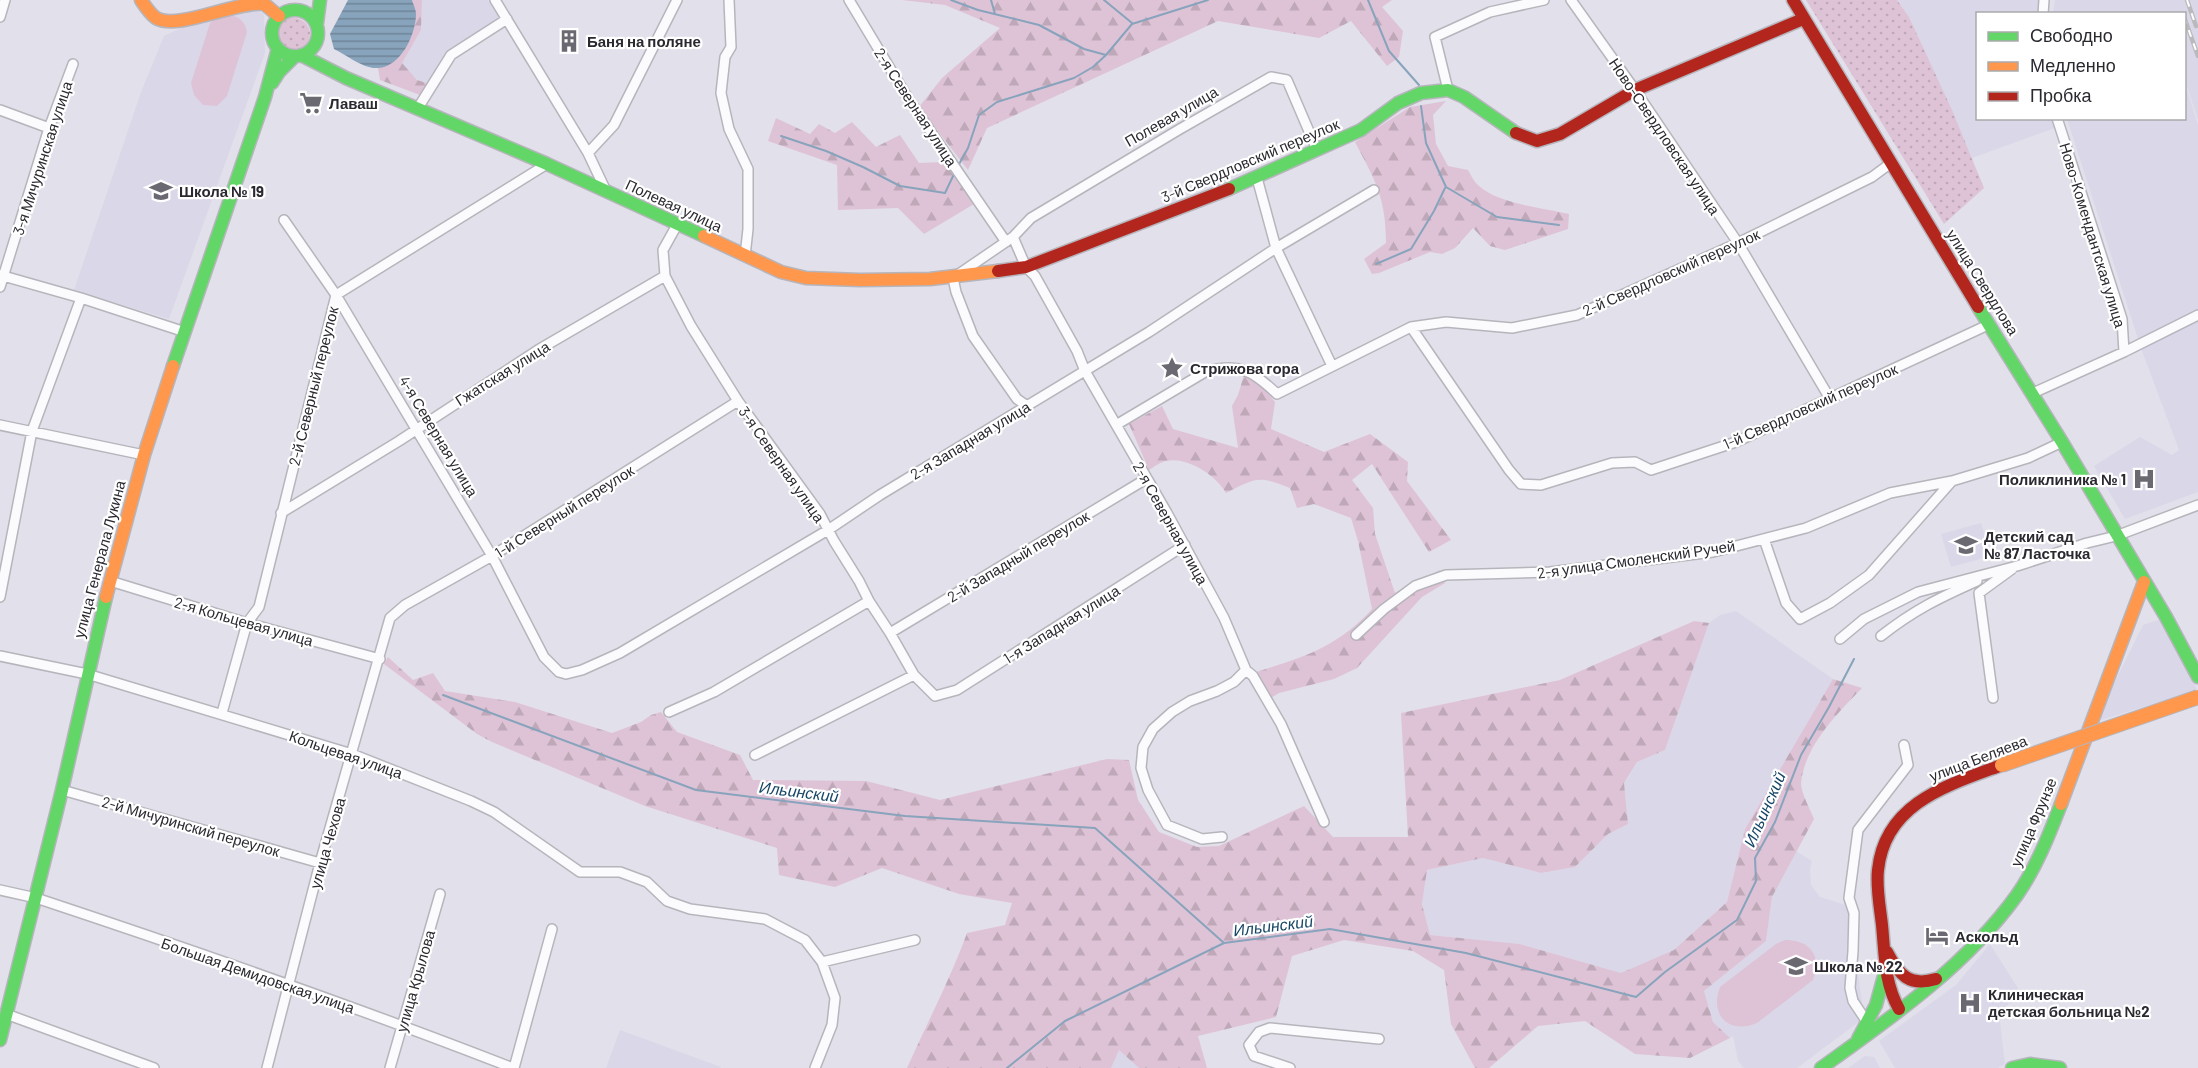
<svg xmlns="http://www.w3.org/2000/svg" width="2198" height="1068" font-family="Barlow,sans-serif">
<defs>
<pattern id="grass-dots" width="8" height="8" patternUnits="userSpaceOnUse" patternTransform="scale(1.5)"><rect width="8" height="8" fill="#dec3d6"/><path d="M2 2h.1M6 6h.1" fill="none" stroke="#bfa8b8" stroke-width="1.8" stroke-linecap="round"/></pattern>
<pattern id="forest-firs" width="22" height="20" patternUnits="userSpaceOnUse" patternTransform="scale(1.5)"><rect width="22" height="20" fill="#dec3d6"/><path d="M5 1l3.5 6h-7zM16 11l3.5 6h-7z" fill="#bfa8b8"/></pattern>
<pattern id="water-rules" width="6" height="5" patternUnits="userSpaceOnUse" patternTransform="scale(1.5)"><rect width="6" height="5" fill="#88a3bc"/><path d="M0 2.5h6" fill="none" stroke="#6f8599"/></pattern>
</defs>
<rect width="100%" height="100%" fill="#e2e0ea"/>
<path fill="#dad7e9" d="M422,0H488L500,19L446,51L427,83L417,80L401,63L421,30Z
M1897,0H2038V13L1978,14V118L2053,119L2055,128L1972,158L1909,17Z
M2055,0H2198V120L2185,80L2184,14L2053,13Z
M248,7L264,14L265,53L169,319L74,290L141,92L164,36L218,11Z
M2185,83L2198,125V492L2125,519L2094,466L2140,437L2172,455L2179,450L2142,351L2067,119L2184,118Z
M1981,523L1991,556L1951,567L1941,534Z
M1736,611L1833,679L1745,829L1727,902L1674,951L1621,973L1520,944L1430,935L1422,904L1427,870L1483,858L1541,873L1575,867L1608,834L1628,824L1624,784L1637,762L1665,750L1709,623L1720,615Z
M2161,619L2178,643L2197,690L2095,722L2143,625Z
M1796,851L1812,861L1810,869L1811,885L1820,897L1849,906L1864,1018L1797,1068H1744L1738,1061L1733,1036L1730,1038L1713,1022L1704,991L1766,941L1772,897Z
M1990,944L2021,993L1999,1013L2005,1064L1998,1068H1895L1879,1041L1956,985Z
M620,1030L721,1067L720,1068H606Z
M1119,1050L1139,1068H1110Z
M1865,1056L1874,1057L1880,1068H1848Z"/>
<path fill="url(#grass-dots)" d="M1806,0H1897L1909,17L1952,110L1984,188L1944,224Z
M278 34a16 16 0 1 1 32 0a16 16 0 1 1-32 0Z"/>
<path fill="url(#forest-firs)" d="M412,0H422L421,30L402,63L417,80L427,83L420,95L380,80L378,68C406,59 421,29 412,0Z
M902,0H1392L1382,7L1403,31L1399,57L1387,66L1351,21L1319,38L1218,21L987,128L968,170L919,107L942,78L1000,28L945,5Z
M1446,101L1433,115L1436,144L1448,166L1468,170C1471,175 1474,182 1479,186C1499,204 1543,208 1569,214L1568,229L1505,250L1490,246L1473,228L1455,248L1442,254L1430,252L1379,273L1372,274L1364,259L1386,243C1386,198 1375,180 1355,142L1410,107Z
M776,118L810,134L819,124L835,133L852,122L876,147L900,135L919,163L944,162L974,204L924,234L898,208L838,210L837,165L768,141Z
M1244,375L1262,386L1275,402L1271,429L1324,452L1370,434L1408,462L1407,481L1451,540L1429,552L1372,464L1352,480L1373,508L1375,534L1395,593L1440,570L1445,583L1422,597L1357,668L1334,679L1279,693L1269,699L1253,673C1301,658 1337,648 1372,609L1358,541L1351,518L1314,504L1297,508L1290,488C1258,475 1256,478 1226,493C1216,475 1187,456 1166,461C1160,462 1154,467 1149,470L1129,424L1162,406L1173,429L1238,448L1232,406L1238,395Z
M1694,621L1709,623L1665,750L1637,762L1624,783L1628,824L1608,834L1575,867L1541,873L1483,858L1427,870L1422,904L1430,935L1520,944L1621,973L1674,950L1727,902L1745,829L1833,679L1862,688C1837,714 1805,745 1801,783C1801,793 1810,809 1814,819L1772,897L1766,941L1704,991L1713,1022L1730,1038L1690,1058L1635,1054L1585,1021L1538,1026L1489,1068H1475L1451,1024L1444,970L1413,951L1344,940L1292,956L1276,1017L1198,1036L1207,1068H1139L1119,1050L1111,1068H907C927,1023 950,980 967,933L1005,925L1012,903L959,894L882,868L835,887L779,875L777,848L645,806L492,742L477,734L384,664L388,657L413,680L433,673L445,691L515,702L612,733L641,722L651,715L661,712L677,732L740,755L753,780L866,781L940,800L1107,759L1129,760L1138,800L1159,832L1197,847L1219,846L1304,806L1333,837H1408L1401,713L1560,680Z"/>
<path fill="#dec3d6" d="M231,15C241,18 245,22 247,32L227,96L217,106L203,105L194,95L191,83L210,23L219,16Z
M1785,940C1811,940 1822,956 1813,980L1757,1023C1729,1035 1709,1015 1720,987L1776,944Z"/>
<path fill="url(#water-rules)" d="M348,0H412C413,4 416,9 416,14C416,34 401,67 378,68C363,69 347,55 334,49L330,34Z"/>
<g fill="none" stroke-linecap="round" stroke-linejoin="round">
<path stroke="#88a3bc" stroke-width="2" d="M951,0L978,10L1039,25L1084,49L1106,55L1132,24L1208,0
M991,0L995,14
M1104,0L1132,23
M1368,0L1389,51L1419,85
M1421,106L1426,143L1446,187L1497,217L1559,225
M781,136L826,151L863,167L900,186L945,193L954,174
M958,166L968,148L979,115L997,102L1074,78L1093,67L1106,55
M1376,264L1411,249L1434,211L1445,188
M443,695L696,790L905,816L1095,828L1224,943L1330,929L1466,953L1636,997L1665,972L1737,920L1756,881L1755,858L1775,822L1801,755L1829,707L1854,659
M1007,1068L1065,1021L1224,943"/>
<g stroke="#b6b5bc" stroke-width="12">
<path id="street" d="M495,0L588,153L606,191
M729,0L731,47L725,57L721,93L729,129L748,169V229L745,256
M849,0L909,100L1006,242
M1571,0L1635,90L1738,243L1829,397
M2043,14L2044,0
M0,17L5,0
M1448,90L1435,37L1490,12L1544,0
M418,108L451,55L507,19
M0,110L49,128
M2057,118L2122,319L2124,352
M588,153L614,125L677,0
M1257,178L1276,248L1332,366
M284,220L336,295L416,429L492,556L544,657L559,672L566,674L582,670L620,653L828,530L880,495L1149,332L1276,248L1374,190
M678,223L663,250L665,276L691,326L738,401L820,514L834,541L859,581L869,601L890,633L914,675L935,696L957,690L1185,545
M1013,237L1031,218L1180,129L1271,77L1287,80L1317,150
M0,275L81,298L185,332
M0,287L49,128L73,64
M1411,327L1509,470L1521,484L1541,485L1612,463L1635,462L1651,470L1736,442L1990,324
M2031,394L2124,352L2198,315
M1027,406L1017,399L973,336L956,292L953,278L1013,237L1026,267L1035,276L1077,351L1085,371L1167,513L1224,618L1246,670L1253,676L1281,724L1324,822
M0,425L144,455
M1116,425L1205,372C1239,362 1253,371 1277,394L1411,327L1446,322L1512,328L1577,315L1738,243L1872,177L1891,163
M281,513L399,441L538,350L665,276
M1764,539L1786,603L1800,619L1830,603L1869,575L1952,481
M110,581L247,623L380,659
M0,597L32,431L81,298
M890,633L1146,479
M1356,635L1384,609L1415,586L1446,575L1550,572L1713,552L1806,528L1890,493L1952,481L2028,458L2062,442
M1881,636C1914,610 1939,598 1977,581
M1840,639L1864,619L1918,592L2017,566L2087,543L2116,536L2198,505
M0,656L87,674L352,754L471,801L494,812L580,872H620L647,882L667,901L690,909L765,919L805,940L822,962L835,998L832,1025L815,1068
M1993,698L1979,593L2012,569
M669,712L714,692L869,601
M222,713L247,623L259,607L336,295L547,164
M755,755L914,675
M62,790L320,863
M1222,837L1202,839L1167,825L1148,790L1141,768L1143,747L1153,729L1172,712L1190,701L1217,691L1234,682L1246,670
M0,890L36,898C196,951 356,1007 513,1068
M822,962L915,940
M6,1014L154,1068
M1867,1022L1853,1001L1850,988L1853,951L1854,913L1849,898L1858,830L1908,765L1904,745
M267,1068L320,863L390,618L405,605L492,556L738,401
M390,1068L440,894
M514,1068L552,929
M1290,1068L1254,1056L1249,1045L1259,1032L1270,1028L1379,1039"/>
</g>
<g stroke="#b6b5bc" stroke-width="15">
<path id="fast" d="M272 33a23 23 0 1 1 46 0a23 23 0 1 1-46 0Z
M317,23L320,0
M301,55L346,78L547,164L704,236
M272,83L279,72L295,56
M1229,189L1361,130L1398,103L1421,93L1448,90L1464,97L1516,133
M1978,307L2062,442L2166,617L2198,677
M173,366L265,97L278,48
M1858,1039L1876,1005L1884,976
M0,1040L62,790L106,597
M1821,1068C1891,1018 1966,966 2017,895C2036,868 2049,835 2061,804
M2012,1068L2030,1064L2060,1068"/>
</g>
<g stroke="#b6b5bc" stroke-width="15">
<path id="slow" d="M141,0C145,6 150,14 156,18C177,31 239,0 264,4C269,7 274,13 279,16
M704,236L781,272L806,278L860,280L930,279L998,271
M106,597L144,455L173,366
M2061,804L2144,582"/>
</g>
<g stroke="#b6b5bc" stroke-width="15">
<path id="jam" d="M1793,0L1978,307
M1516,133L1537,141L1560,134L1635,90L1803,19
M998,271L1026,267L1229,189
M1887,952C1899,975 1909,987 1936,979
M1899,1009C1884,982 1885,955 1882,925C1880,907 1876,888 1878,870C1885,803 1948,785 2002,765"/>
</g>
<use href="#street" stroke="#fbfafc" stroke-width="9"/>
<use href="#fast" stroke="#63d668" stroke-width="12"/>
<use href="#slow" stroke="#ff974d" stroke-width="12"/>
<use href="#jam" stroke="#b3261e" stroke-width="12"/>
<g stroke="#bab9bc" stroke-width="4.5">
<path id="rail" d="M2187,0L2196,26
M2184,17L2198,56"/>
</g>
<use href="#rail" stroke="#fff" stroke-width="2" stroke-dasharray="7" stroke-linecap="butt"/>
<g stroke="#b6b5bc" stroke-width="16" stroke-linecap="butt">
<path id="slow-bridge" d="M2002,765L2198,697"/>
</g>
<use href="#slow-bridge" stroke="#ff974d" stroke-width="14"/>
</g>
<defs>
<g id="building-bare" transform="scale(1.8)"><path d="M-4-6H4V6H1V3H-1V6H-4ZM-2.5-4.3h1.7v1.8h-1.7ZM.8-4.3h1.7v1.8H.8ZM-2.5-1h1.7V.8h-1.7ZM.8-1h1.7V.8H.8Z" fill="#6a6971" stroke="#fff" stroke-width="2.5" paint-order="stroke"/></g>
<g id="supermarket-bare" transform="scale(1.8)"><path d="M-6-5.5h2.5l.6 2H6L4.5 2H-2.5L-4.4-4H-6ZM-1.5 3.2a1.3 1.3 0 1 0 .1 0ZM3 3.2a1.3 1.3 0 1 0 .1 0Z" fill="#6a6971" stroke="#fff" stroke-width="2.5" paint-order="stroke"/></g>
<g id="school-bare" transform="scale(1.8)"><path d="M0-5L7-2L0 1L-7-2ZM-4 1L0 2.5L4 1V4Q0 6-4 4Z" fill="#6a6971" stroke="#fff" stroke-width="2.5" paint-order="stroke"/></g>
<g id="sight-bare" transform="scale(1.8)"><path d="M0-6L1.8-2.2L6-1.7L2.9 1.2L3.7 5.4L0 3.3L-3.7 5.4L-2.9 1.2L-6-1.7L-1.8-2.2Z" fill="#6a6971" stroke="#fff" stroke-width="2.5" paint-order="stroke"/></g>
<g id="hospital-bare" transform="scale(1.8)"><path d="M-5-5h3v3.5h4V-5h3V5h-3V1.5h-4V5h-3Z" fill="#6a6971" stroke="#fff" stroke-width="2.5" paint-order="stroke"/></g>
<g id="hotel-bare" transform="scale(1.8)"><path d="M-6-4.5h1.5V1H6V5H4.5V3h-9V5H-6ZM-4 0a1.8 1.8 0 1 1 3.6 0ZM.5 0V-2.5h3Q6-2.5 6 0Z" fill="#6a6971" stroke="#fff" stroke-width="2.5" paint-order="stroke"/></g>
</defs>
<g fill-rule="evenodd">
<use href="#building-bare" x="569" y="41"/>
<use href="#supermarket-bare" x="311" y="103"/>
<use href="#school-bare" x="161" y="191"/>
<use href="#sight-bare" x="1172" y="368"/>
<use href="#hospital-bare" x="2144" y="479"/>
<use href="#school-bare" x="1966" y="545"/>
<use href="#hotel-bare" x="1937" y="936"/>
<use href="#school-bare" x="1796" y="966"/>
<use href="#hospital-bare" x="1970" y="1003"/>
</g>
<g text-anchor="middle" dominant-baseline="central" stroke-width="4.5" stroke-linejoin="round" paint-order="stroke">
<g font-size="15" font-weight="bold" fill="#2a2930" stroke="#fff" text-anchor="start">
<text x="587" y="41">Баня на поляне</text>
<text x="329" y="103">Лаваш</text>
<text x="179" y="191">Школа № 19</text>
<text x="1190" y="368">Стрижова гора</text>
<text x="2126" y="479" text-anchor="end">Поликлиника № 1</text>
<text x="1984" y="536">Детский сад<tspan x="1984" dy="17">№ 87 Ласточка</tspan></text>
<text x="1955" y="936">Аскольд</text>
<text x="1814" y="966">Школа № 22</text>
<text x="1988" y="994">Клиническая<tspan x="1988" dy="17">детская больница №2</tspan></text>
</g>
<g font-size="15" fill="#2a2930" stroke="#fff">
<text transform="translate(916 107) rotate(57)">2-я Северная улица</text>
<text transform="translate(1171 116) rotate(-30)">Полевая улица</text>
<text transform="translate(1665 136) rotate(56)">Ново-Свердловская улица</text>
<text transform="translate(42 158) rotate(-72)">3-я Мичуринская улица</text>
<text transform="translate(1250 160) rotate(-23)">3-й Свердловский переулок</text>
<text transform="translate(674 205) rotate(25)">Полевая улица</text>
<text transform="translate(2093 235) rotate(73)">Ново-Комендантская улица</text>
<text transform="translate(1671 272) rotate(-24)">2-й Свердловский переулок</text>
<text transform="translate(1983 282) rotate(58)">улица Свердлова</text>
<text transform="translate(502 373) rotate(-32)">Гжатская улица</text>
<text transform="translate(313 386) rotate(-76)">2-й Северный переулок</text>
<text transform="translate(1810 406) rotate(-24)">1-й Свердловский переулок</text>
<text transform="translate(439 436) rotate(59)">4-я Северная улица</text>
<text transform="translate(970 440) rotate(-31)">2-я Западная улица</text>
<text transform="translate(782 464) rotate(55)">3-я Северная улица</text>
<text transform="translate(564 511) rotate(-32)">1-й Северный переулок</text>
<text transform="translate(1171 523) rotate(61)">2-я Северная улица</text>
<text transform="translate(1018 556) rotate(-31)">2-й Западный переулок</text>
<text transform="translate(99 559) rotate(-75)">улица Генерала Лукина</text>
<text transform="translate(1636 559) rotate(-8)">2-я улица Смоленский Ручей</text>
<text transform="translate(244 621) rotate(16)">2-я Кольцевая улица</text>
<text transform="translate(1061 624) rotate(-32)">1-я Западная улица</text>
<text transform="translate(346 754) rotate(19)">Кольцевая улица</text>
<text transform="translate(1978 758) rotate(-21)">улица Беляева</text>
<text transform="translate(2033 822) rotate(-67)">улица Фрунзе</text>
<text transform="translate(191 826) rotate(16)">2-й Мичуринский переулок</text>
<text transform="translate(327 843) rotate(-74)">улица Чехова</text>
<text transform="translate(258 975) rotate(19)">Большая Демидовская улица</text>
<text transform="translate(415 981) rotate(-74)">улица Крылова</text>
</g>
<g font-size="16" font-style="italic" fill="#164666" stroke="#fff">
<text transform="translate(799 791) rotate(7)">Ильинский</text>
<text transform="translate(1764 809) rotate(-66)">Ильинский</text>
<text transform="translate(1273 925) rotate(-7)">Ильинский</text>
</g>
</g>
<rect x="1976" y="12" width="210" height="108" fill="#ffffff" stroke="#aaa9ac" stroke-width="1.5"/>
<rect x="1988" y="32" width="30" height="9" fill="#63d668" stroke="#aaa9ac" stroke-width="1.5"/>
<text x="2030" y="42" font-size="18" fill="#2a2930">Свободно</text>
<rect x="1988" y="62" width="30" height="9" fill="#ff974d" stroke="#aaa9ac" stroke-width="1.5"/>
<text x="2030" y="72" font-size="18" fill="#2a2930">Медленно</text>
<rect x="1988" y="92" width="30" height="9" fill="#b3261e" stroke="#aaa9ac" stroke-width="1.5"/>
<text x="2030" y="102" font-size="18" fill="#2a2930">Пробка</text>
</svg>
